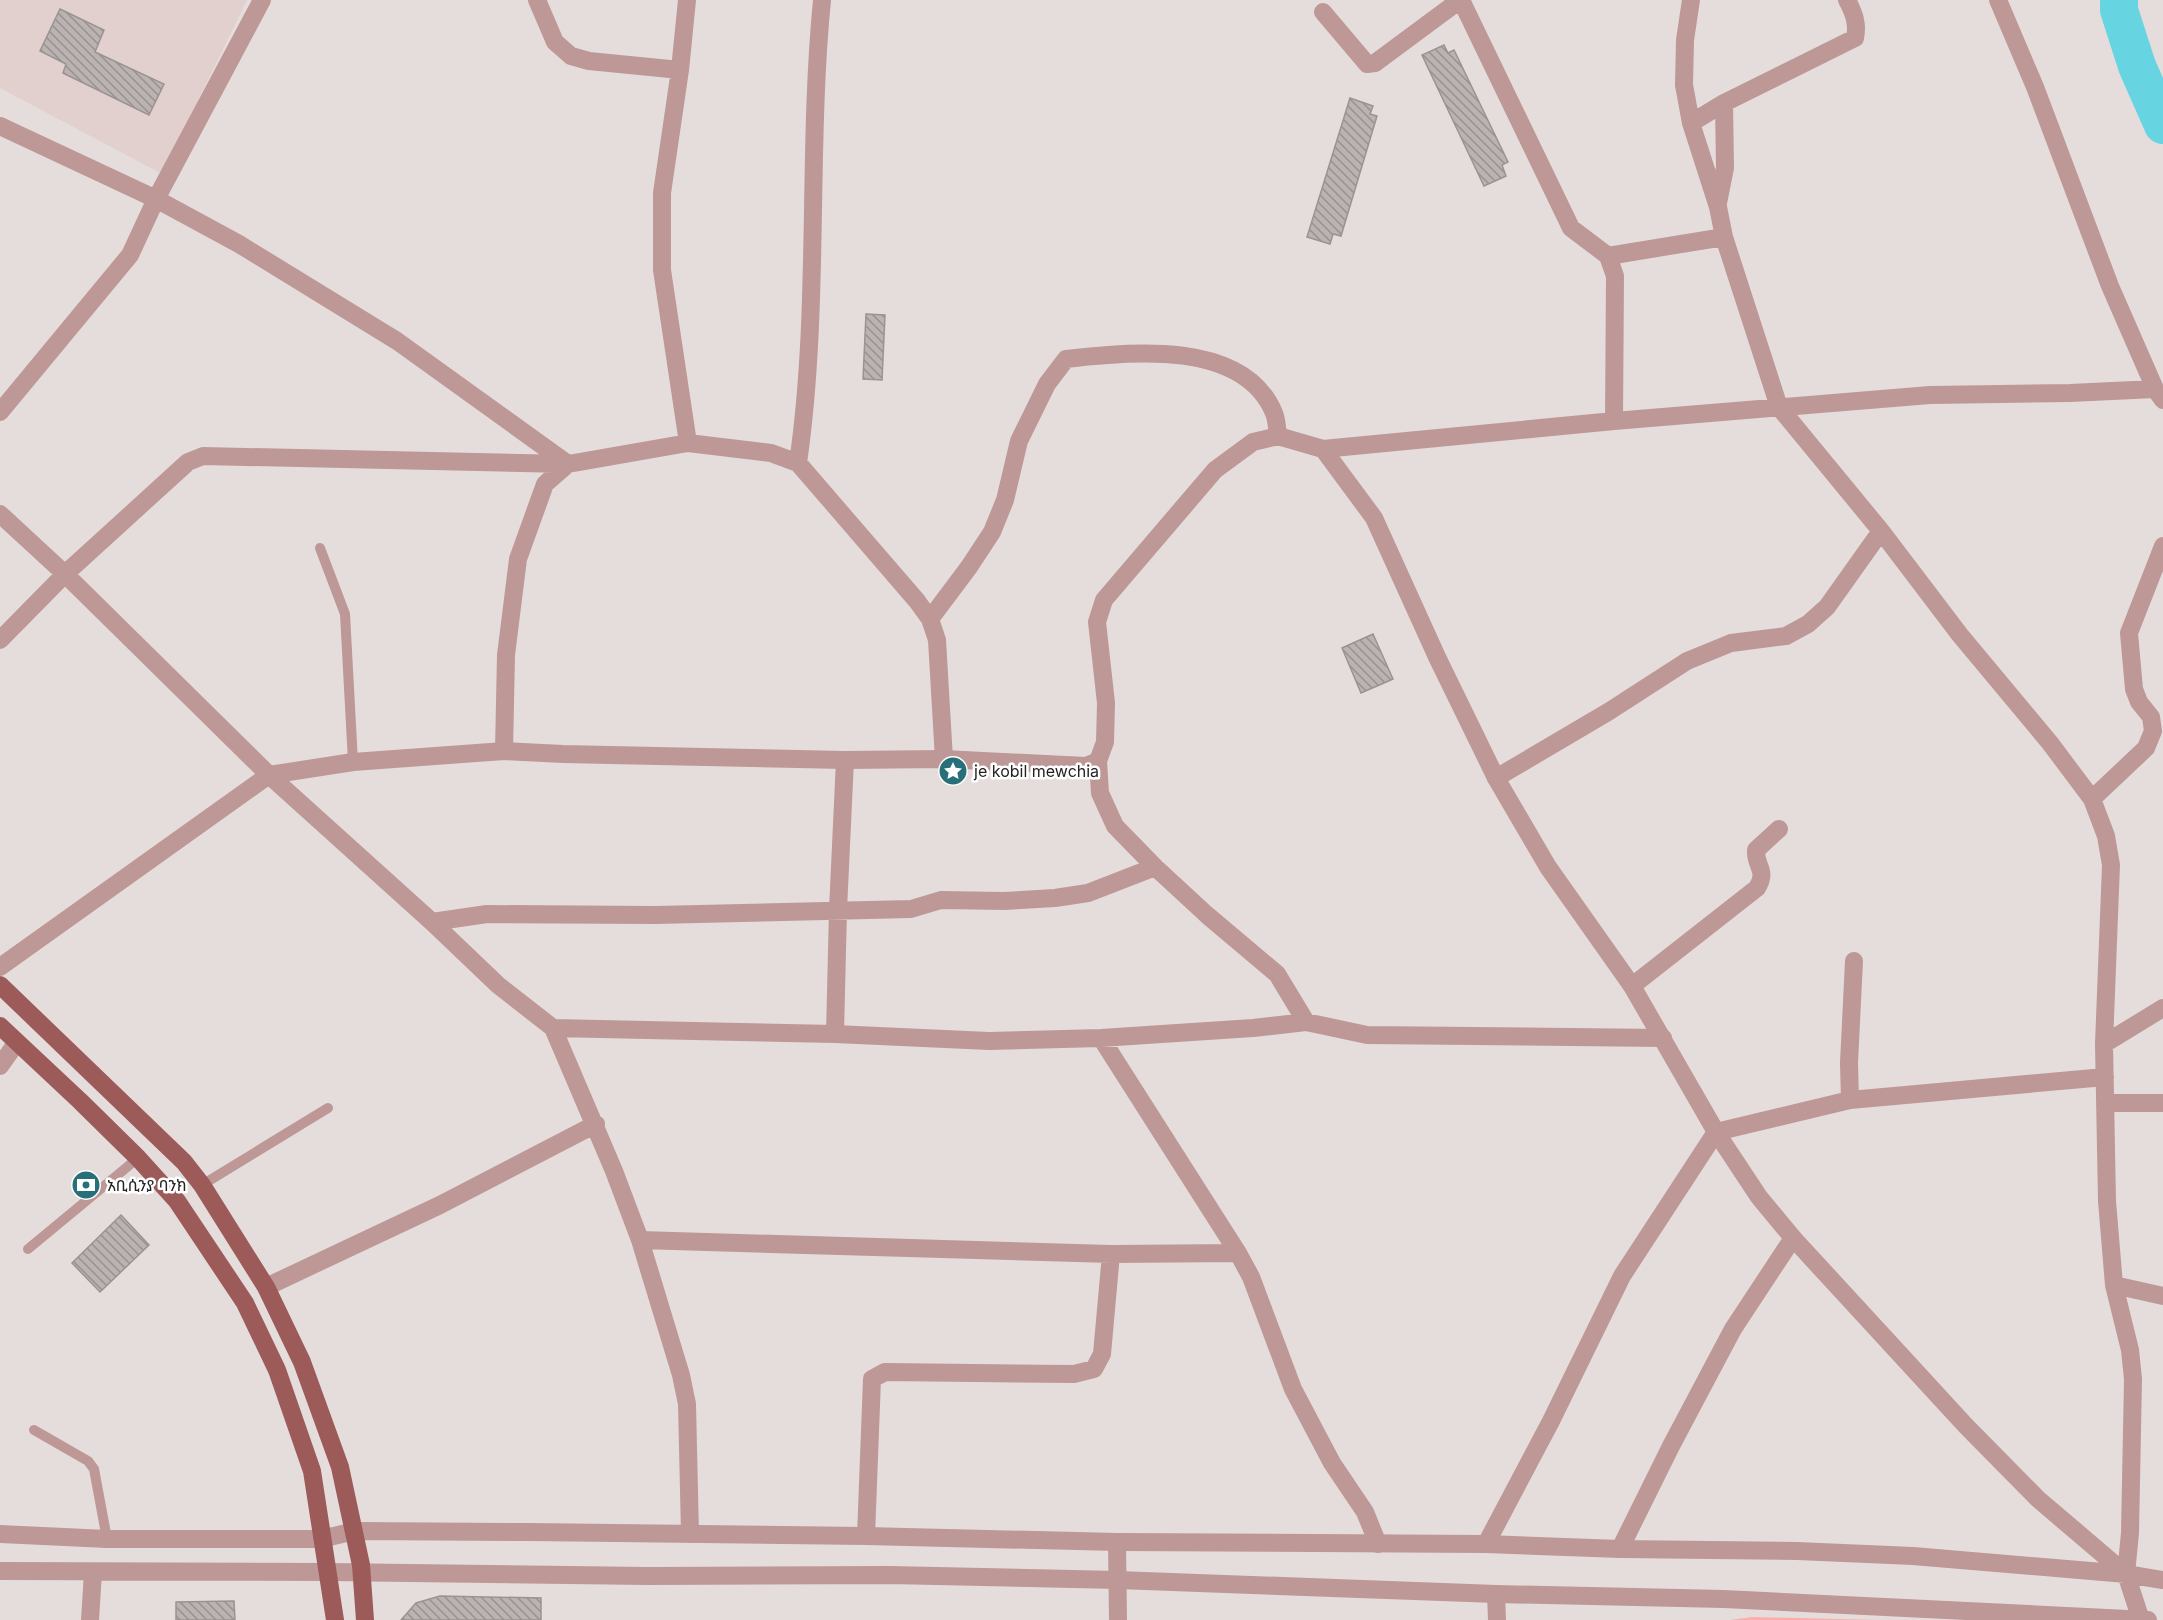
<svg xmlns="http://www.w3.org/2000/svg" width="2163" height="1620" font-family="Inter,'Noto Sans Ethiopic',sans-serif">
<defs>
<pattern id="grass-tufts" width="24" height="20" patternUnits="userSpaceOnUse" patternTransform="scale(1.5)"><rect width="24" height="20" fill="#feaca8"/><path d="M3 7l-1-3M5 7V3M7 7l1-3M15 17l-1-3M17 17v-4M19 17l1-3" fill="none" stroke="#da9490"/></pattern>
<pattern id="building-back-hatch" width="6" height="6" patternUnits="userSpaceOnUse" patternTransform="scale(1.5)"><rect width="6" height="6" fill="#bbb3b2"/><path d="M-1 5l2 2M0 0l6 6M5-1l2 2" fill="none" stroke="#989190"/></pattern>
</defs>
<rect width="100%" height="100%" fill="#e5dddc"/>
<path fill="#e2d0cf" d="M0,0H247L162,174L0,88Z"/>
<path fill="url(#grass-tufts)" d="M1753,1617L1879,1620H1730Z"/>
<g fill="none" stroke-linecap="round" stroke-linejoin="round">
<path stroke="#67d4e2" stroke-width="38" d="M2119,0V10L2137,66L2163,125"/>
</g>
<path fill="url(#building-back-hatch)" stroke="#9b9392" stroke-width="1.5" d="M60,9L104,30L95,52L164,84L149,115L63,73L66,64L40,51Z
M1444,45L1448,53L1454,50L1508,162L1502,165L1506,176L1484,186L1422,55Z
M1350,98L1373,106L1370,114L1377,116L1341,236L1333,234L1330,244L1307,237Z
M866,314L885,315L882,380L863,379Z
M1373,634L1393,679L1361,693L1342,648Z
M121,1215L149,1245L100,1292L72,1263Z
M440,1596L541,1598V1620H401L416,1603Z
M234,1601L235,1620H176V1602Z"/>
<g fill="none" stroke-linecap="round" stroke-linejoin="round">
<path stroke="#be9896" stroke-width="10" d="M320,548L345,614L353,762
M202,1185L328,1108
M28,1249L138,1158
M34,1430L88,1461L94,1469L107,1539"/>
<path stroke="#be9896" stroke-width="18" d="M537,0L555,42L571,56L589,61L680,70
M687,0L680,70L662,193V270L688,443
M1461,0L1571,228L1608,256L1615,276L1614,421
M1691,0L1685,40L1684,85L1691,123L1718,207L1724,237L1779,407L1881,531L1960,635L2050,743L2092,799L2106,836L2111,865L2104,1044L2107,1201L2114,1285L2130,1350L2133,1379L2130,1533L2126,1574
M1998,0L2035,87L2110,286L2155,389L2163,400
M1323,12L1367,64L1375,63L1460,0
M1691,123L1724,103L1855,38C1858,24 1854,13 1847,0
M0,126L156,199L239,244L397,341L568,464L545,484L518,559L506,655L504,751
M1718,203L1725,168L1724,103
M1608,256L1724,237
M0,412L130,255L156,199L262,0
M1323,449L1614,421L1930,395L2070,393L2155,389
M798,463C820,310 807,154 822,0
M0,514L65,574L269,775L432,922L498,985L553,1028L614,1171L640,1240L681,1375L687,1404L690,1534
M930,619L969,567L992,532L1005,500L1019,441L1047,384L1066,359C1130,351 1244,340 1274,413C1277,420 1277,429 1278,436
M0,640L65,574L188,462L203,456L568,464L688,443L771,453L798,463L917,601L930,619L937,640L944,759
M1098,761L1100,793L1115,826L1155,867L1207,915L1277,974L1306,1022
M1496,778L1608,712L1687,661L1731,643L1786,636L1808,624L1827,607L1881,531
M2092,799L2146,748L2153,731L2151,717L2139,702L2134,689L2129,633L2163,546
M432,922L487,914L655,915L911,909L941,900L1004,901L1055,898L1088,893L1155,867
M1632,986L1757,888C1768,870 1755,867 1756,850L1779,829
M553,1028L835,1034L989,1041L1101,1038L1253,1028L1306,1022L1367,1035L1663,1038
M835,1034L838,910L845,760
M1101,1038L1238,1253L1251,1277L1293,1389L1332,1463L1365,1512L1378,1544
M2104,1044L2163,1008
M0,1066L17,1042
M1850,1100L1849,1063L1854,961
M2106,1103H2163
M640,1240L1111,1254L1238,1253
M2114,1285L2163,1296
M266,1287L440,1205L596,1124
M0,1534L107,1539H321
M866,1536L872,1379L885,1372L1074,1374L1094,1369L1102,1354L1111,1254
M1117,1542L1118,1620
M1486,1544L1551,1421L1622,1276L1716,1132L1850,1100L2105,1077
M1620,1549L1671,1446L1733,1329L1793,1238
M0,1571L328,1572
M1496,1594L1497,1620
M90,1620L93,1572"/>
<path stroke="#be9896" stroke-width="18" d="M0,967L269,775L353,762L504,751L563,754L845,760L944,759L1086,766L1098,761L1105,742L1106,703L1097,622L1104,600L1215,470L1253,442L1278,436L1323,449L1374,518L1437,657L1496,778L1548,867L1632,986L1716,1132L1759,1197L1793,1238L1966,1426L2038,1499L2126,1574L2141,1620
M321,1539L355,1531L529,1532L866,1536L1117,1542L1486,1544L1620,1549L1797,1551L1913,1556L2126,1574L2163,1580
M328,1572L648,1576L890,1575L1118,1580L1496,1594L1724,1599L2148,1620"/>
<path stroke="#9c5b59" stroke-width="18" d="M0,985L184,1162L202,1185L266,1287L302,1362L340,1467L361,1565L365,1620
M0,1026L80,1101L138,1158L177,1201L245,1303L277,1370L312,1471L335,1620"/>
</g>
<defs>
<g id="sight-disc" transform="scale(1.5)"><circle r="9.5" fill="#277079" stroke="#fff"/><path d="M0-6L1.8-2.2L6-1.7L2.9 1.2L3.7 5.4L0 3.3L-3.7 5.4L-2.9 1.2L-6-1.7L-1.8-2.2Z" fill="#fff"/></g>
<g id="bank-disc" transform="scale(1.5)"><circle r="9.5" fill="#277079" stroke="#fff"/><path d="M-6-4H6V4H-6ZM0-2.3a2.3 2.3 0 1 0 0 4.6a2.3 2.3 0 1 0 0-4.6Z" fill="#fff"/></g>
</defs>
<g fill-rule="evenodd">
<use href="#sight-disc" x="953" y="771"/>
<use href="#bank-disc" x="86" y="1185"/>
</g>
<g text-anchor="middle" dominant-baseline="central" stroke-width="5" stroke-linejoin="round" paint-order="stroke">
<g font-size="16" fill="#252222" stroke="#fff" text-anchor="start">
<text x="974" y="771">je kobil mewchia</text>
<text x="107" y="1185">አቢሲንያ ባንክ</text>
</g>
</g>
</svg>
